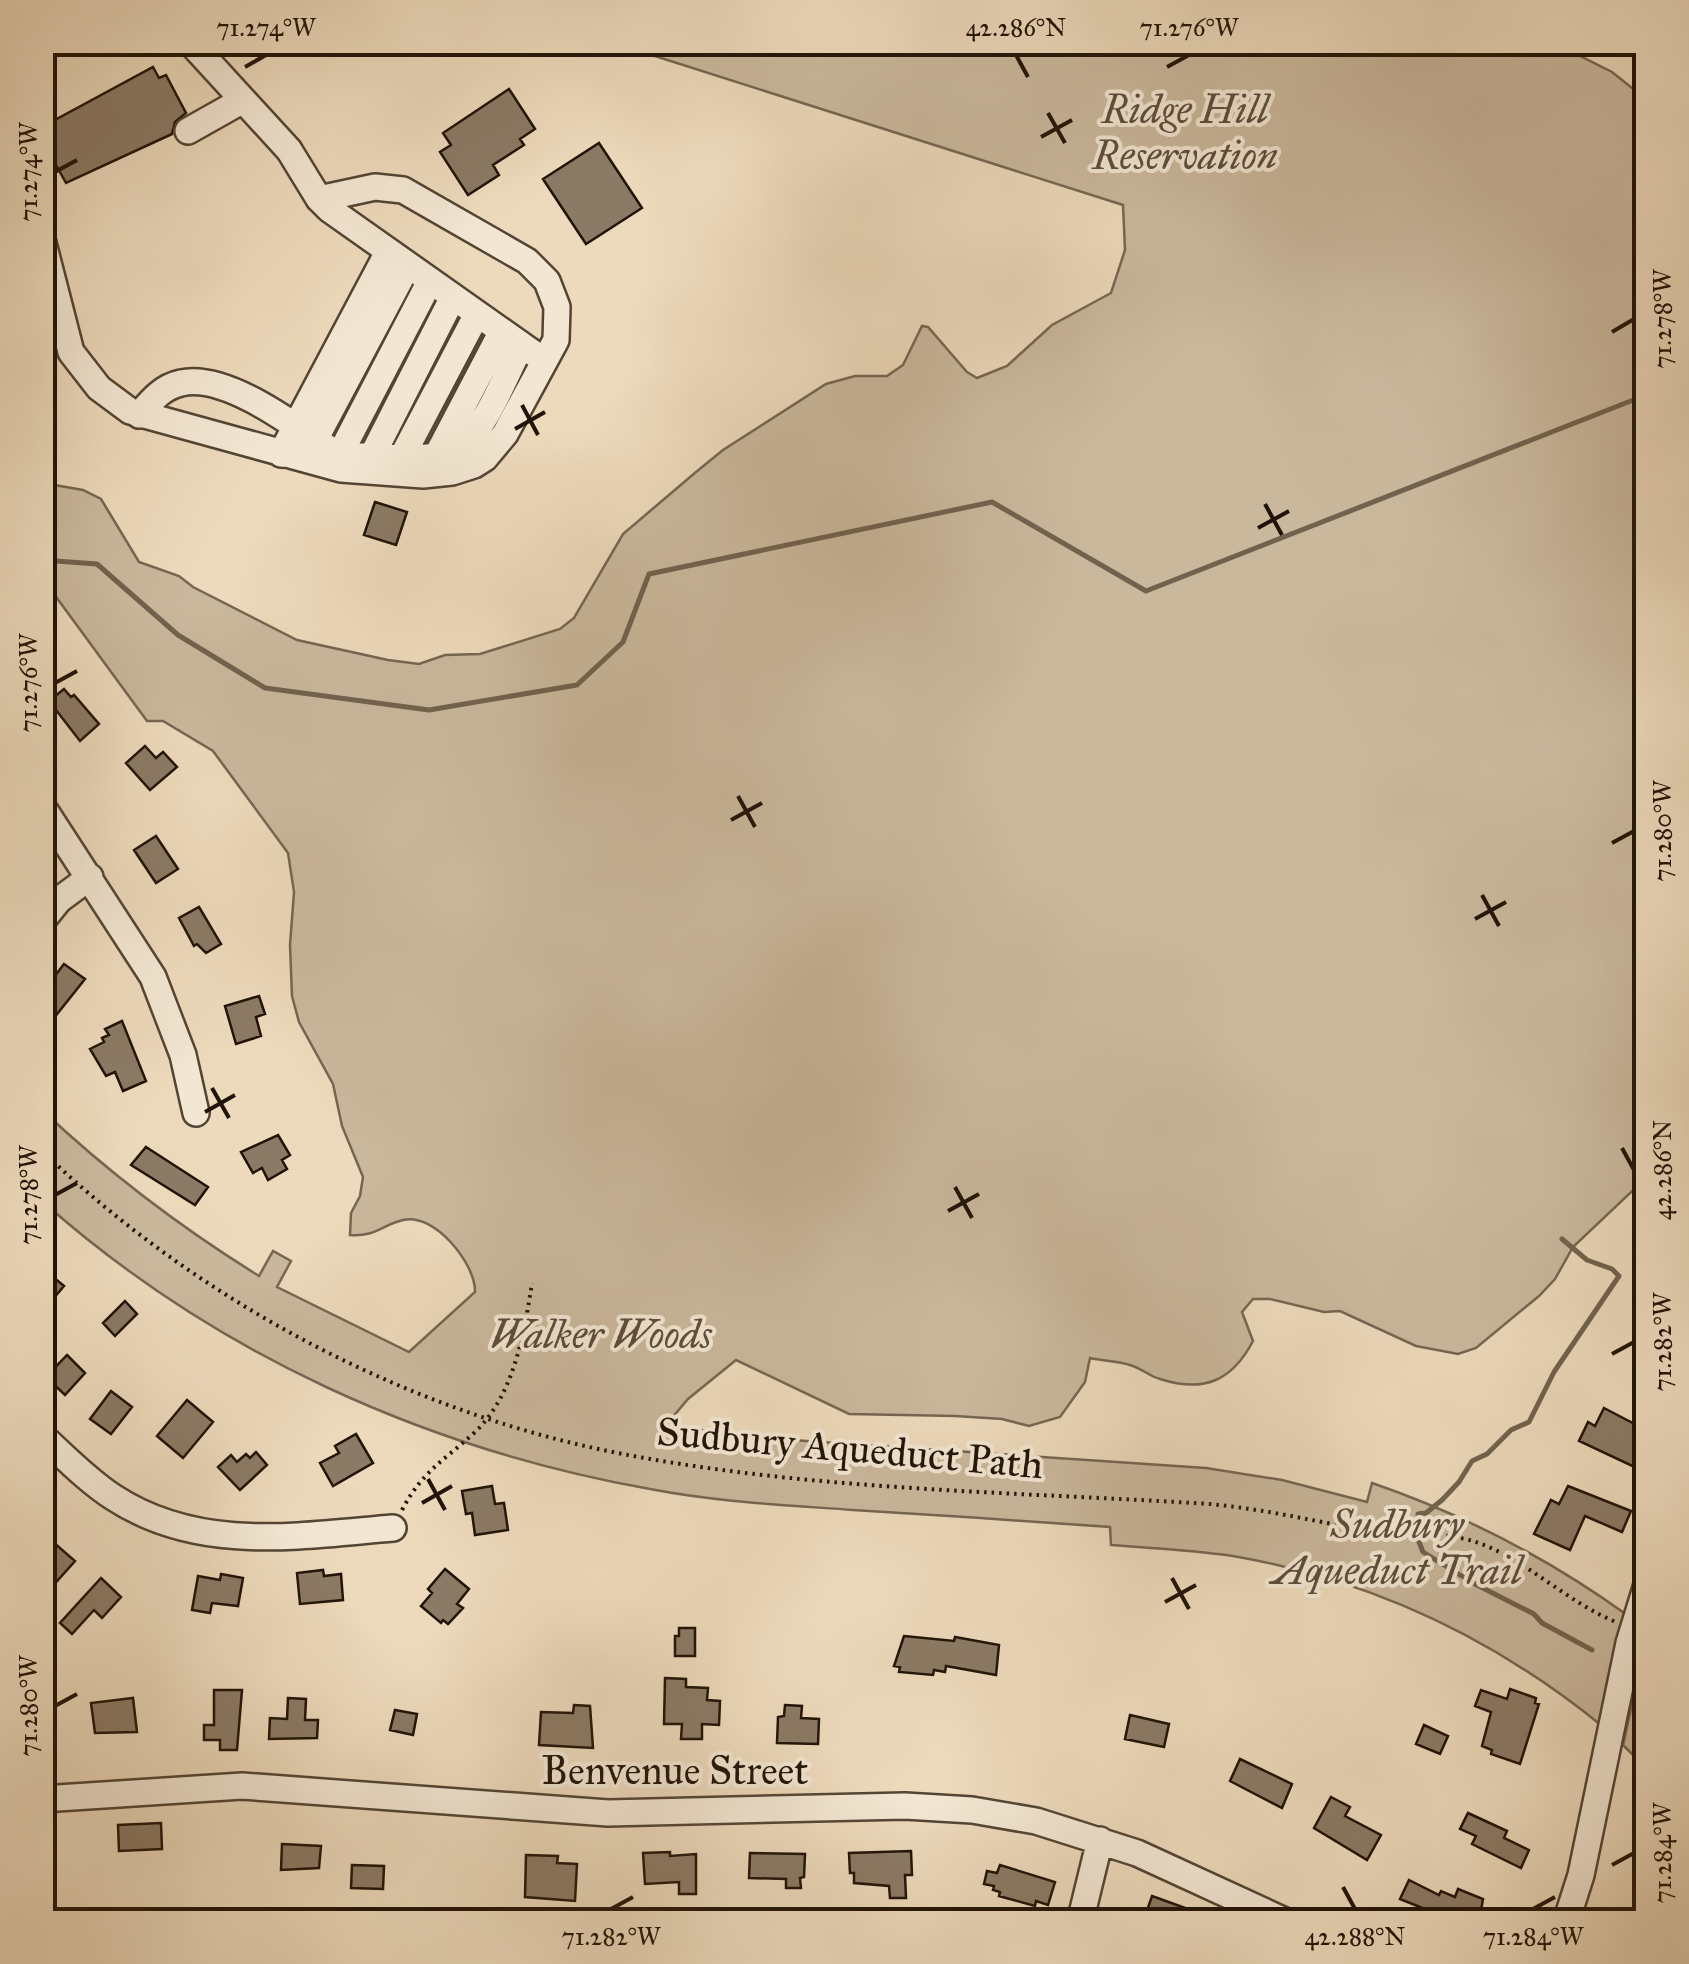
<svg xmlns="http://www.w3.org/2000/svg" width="1689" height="1964" font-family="'IM FELL Great Primer',serif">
<rect width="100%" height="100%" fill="#eddabc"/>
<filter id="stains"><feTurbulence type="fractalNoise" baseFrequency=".002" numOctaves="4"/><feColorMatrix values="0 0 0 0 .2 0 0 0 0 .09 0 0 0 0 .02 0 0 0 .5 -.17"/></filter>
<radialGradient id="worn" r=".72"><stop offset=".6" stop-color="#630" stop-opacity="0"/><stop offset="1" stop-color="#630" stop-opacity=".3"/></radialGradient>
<path fill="#cab89d" stroke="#756652" stroke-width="2.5" d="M614,43H1554L1612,72L1646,99V1178L1573,1247L1555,1279L1539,1296L1476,1348L1458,1354L1416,1346L1340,1311L1324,1312L1270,1299H1253L1242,1312L1253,1341C1232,1381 1204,1393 1160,1379C1149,1376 1141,1368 1130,1365C1118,1361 1103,1361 1090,1358L1085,1382L1060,1417L1029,1426L1002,1419L955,1416L849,1414L736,1360L688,1399L666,1425L747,1437L1206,1468L1282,1480L1367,1502L1372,1483C1465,1515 1548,1558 1627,1615L1602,1726C1494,1638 1371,1580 1233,1556C1193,1550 1152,1548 1111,1545L1110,1527C1024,1521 939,1515 853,1510C785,1505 717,1502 650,1489C426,1449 213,1353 42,1201V1110C109,1173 180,1227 259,1276L273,1251L291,1261L277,1287L409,1352L475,1292C476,1264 434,1212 403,1220C382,1225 375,1237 350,1235L351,1213L360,1196L363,1177L342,1126L333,1084L299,1022L292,996L290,945L294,892L288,853L213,751L163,721H147L43,579V483L83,490L101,499L139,562L179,576L193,587L297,640L388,660L419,664L445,655L480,654L560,629L574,618L623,534L696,472L723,450L826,384L855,376H887L903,365L922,326L928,327L967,372L977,378L1007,366L1052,325L1111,293L1125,250L1123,205Z
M1646,1641V1768L1623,1745Z"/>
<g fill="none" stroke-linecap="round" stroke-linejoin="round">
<path stroke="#71624e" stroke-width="5" d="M42,560L97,564L178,635L265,688L429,710L577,685L623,642L649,574L992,502L1146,591L1646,395
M1562,1239L1587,1260L1612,1269L1619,1276L1554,1372L1529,1422L1511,1430L1487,1454L1472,1461L1459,1482L1442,1500L1426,1513L1418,1514L1419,1542L1423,1552L1473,1583L1534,1614L1542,1623L1592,1650"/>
</g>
<path fill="#8b7a65" stroke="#201307" stroke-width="2.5" d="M153,67L159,78L166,75L186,113L175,122L172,134L66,183L42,140V127Z
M509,89L535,129L520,139L524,145L493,165L499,175L468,195L440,152L451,145L443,133Z
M599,143L642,208L586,244L543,179Z
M375,502L407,512L396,545L364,535Z
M64,689L71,697L74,695L99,724L80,741L49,701Z
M145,746L156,758L163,752L177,767L150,790L126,763Z
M156,836L178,869L156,883L134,850Z
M199,907L221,944L206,953L197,944L194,946L179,918Z
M64,964L85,979L42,1033V993Z
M259,996L265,1014L256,1017L261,1036L236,1044L225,1006Z
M122,1021L146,1081L123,1091L115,1072L106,1076L90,1049L104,1042L102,1038L109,1035L105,1029Z
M278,1135L290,1155L282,1160L287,1169L268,1180L262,1168L253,1173L241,1152Z
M146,1147L208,1187L195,1205L131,1165Z
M42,1268L64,1286L42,1312Z
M125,1301L137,1314L115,1336L103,1323Z
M67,1355L85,1373L65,1395L46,1377Z
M111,1391L132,1407L111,1434L90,1419Z
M187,1400L213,1422L183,1458L157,1436Z
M1604,1408L1646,1430V1459L1641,1470L1579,1441L1588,1422L1595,1426Z
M356,1434L373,1463L333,1486L320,1463L339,1453L335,1446Z
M256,1452L267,1465L240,1490L218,1467L231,1455L237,1462L246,1454L250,1458Z
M492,1486L495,1504L504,1503L508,1530L475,1535L472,1513L466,1514L462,1491Z
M1568,1486L1631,1511L1622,1532L1585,1516L1570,1550L1534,1534L1551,1500L1559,1504Z
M53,1542L75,1561L50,1589L42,1582V1554Z
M445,1569L469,1589L457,1604L463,1608L448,1624L443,1620L441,1623L421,1606L432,1593L428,1589Z
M323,1570L324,1576L341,1574L343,1600L300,1604L297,1573Z
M221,1574L243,1578L238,1606L212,1603L210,1613L192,1610L198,1576L220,1580Z
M101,1578L121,1597L102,1618L94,1610L72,1634L60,1623Z
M679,1628H695V1656H675V1636H679Z
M904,1636L954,1641L955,1637L999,1645L996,1675L946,1666L945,1672L934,1670L933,1675L899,1672L900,1667L894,1666Z
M665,1678L686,1679V1687L708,1688L707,1700L720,1701L719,1725L702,1724V1739H681L682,1724H664Z
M1510,1689L1536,1698L1535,1703L1539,1704L1520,1764L1491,1754L1492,1750L1482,1746L1491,1712L1475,1706L1481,1690L1507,1699Z
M214,1690H242L237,1750H220V1740H204V1725H214Z
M133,1698L137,1732L95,1733L91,1703Z
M288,1698L306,1699L305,1720H318L317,1738L269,1739L270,1718L287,1719Z
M574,1705L590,1706L593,1748L539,1745L541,1712L573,1713Z
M785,1705L802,1706L801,1718L819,1719L818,1744L777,1743L778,1717L784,1716Z
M395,1710L417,1714L413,1735L390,1730Z
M1130,1715L1169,1724L1164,1747L1125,1739Z
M1424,1725L1448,1736L1440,1754L1416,1744Z
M1240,1759L1292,1784L1282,1808L1230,1781Z
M1331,1797L1350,1807L1345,1816L1381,1835L1367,1860L1314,1828Z
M1468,1813L1507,1831L1504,1838L1529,1850L1521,1868L1472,1844L1476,1836L1460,1829Z
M161,1823L162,1849L119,1851L118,1825Z
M282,1844L321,1846L319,1868L281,1870Z
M911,1851L912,1875H905L906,1898H890L889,1886L854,1883V1873H850L849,1853Z
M670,1852V1856L696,1854V1894H679V1882L645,1884L643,1853Z
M750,1853L805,1854L804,1877L800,1878L801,1888H786V1879L749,1878Z
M526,1855L558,1856L557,1863L577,1864L575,1901L525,1897Z
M352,1865L384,1866L383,1889L351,1888Z
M1000,1865L1055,1882L1048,1905L1036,1901L1035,1906L999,1896L1000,1892L993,1890L994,1886L984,1884L987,1871L997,1873Z
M1409,1880L1439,1895L1441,1891L1455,1897L1458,1889L1483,1899L1479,1922H1457L1400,1899Z
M1152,1896L1188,1909L1182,1922H1143Z"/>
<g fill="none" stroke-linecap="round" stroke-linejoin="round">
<g stroke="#534534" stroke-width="30">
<path id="minor" d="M190,42L289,150L319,199L329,209L533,353
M188,131L243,100
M42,239L71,352L99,388L130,411L341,469L423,475L452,472L474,465L485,458L505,434L556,340L557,307L547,281L527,261L403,190L375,187L319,199
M139,415C151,401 162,387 181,383C231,371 313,440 354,466
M297,455L281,454L388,252
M307,455L408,265
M403,455L477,314
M437,455L502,331
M339,456L430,281
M362,456C389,457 430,462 455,450C483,437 507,372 521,345
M372,456L453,297
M42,806L153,977L183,1055L196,1113
M42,921L59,900L90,877
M42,1436C65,1457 87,1480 113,1497C198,1553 298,1536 393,1528
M42,1799L242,1786L608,1813L905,1806L972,1810L1036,1821L1137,1853L1287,1922
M1080,1922L1100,1840
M1566,1922L1581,1875L1629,1643L1646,1588"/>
</g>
<path stroke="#201307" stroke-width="4" stroke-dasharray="2.5 5" stroke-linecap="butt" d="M42,1151C204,1306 417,1418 639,1457C827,1491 1020,1492 1210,1504C1262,1509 1311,1520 1362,1530C1403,1537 1445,1529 1484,1545C1531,1564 1569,1603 1616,1622
M402,1510C423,1470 444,1461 475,1432C514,1395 524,1334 532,1283"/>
<use href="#minor" stroke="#f3e7d3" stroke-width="25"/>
</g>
<path fill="none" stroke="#201307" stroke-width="4" d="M1016,55L1028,77M245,67L266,55M1167,67L1189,55M1048,113L1065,143M1041,137L1072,120M55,172L77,160M1612,332L1634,319M522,405L538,435M515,429L545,412M1265,504L1282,535M1258,528L1289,511M55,683L77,671M738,796L755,827M731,820L762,803M1612,843L1634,831M1482,895L1499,926M1475,919L1506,902M212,1088L229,1118M205,1112L235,1095M1622,1148L1634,1170M955,1187L972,1218M55,1195L77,1183M948,1211L979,1194M1612,1354L1634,1342M428,1479L445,1510M422,1503L452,1486M1172,1578L1189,1609M1165,1602L1196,1585M55,1706L77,1694M1612,1865L1634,1853M1343,1887L1355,1909M611,1909L633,1897M1533,1909L1555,1897"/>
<g text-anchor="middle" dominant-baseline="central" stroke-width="8" stroke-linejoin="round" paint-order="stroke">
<g font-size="40" font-style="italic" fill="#5c4d3c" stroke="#f3e7d3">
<text x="1185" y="109">Ridge Hill<tspan x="1185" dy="46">Reservation</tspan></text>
<text x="601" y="1334">Walker Woods</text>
<text x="1397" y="1524">Sudbury<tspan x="1397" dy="46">Aqueduct Trail</tspan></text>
</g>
<g font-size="40" fill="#201307" stroke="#f3e7d3">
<text transform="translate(850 1448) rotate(5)">Sudbury Aqueduct Path</text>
<text x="675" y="1770">Benvenue Street</text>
</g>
</g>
<rect width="1689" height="1964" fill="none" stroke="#eddabc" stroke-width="110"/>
<rect x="55" y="55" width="1579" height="1854" fill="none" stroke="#201307" stroke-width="4"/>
<g font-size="25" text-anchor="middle" fill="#201307">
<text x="266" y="36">71.274°W</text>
<text x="1016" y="36">42.286°N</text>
<text x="1189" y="36">71.276°W</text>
<text transform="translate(28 172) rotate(-90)" y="9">71.274°W</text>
<text transform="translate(1662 319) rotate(-90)" y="9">71.278°W</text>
<text transform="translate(28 683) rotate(-90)" y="9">71.276°W</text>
<text transform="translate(1662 831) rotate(-90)" y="9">71.280°W</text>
<text transform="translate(1662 1170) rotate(-90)" y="9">42.286°N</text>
<text transform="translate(28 1195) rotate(-90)" y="9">71.278°W</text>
<text transform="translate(1662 1342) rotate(-90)" y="9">71.282°W</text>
<text transform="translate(28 1706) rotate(-90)" y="9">71.280°W</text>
<text transform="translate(1662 1853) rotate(-90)" y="9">71.284°W</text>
<text x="611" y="1945">71.282°W</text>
<text x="1355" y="1945">42.288°N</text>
<text x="1533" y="1945">71.284°W</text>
</g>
<rect width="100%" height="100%" filter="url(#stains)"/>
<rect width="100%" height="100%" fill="url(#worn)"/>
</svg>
